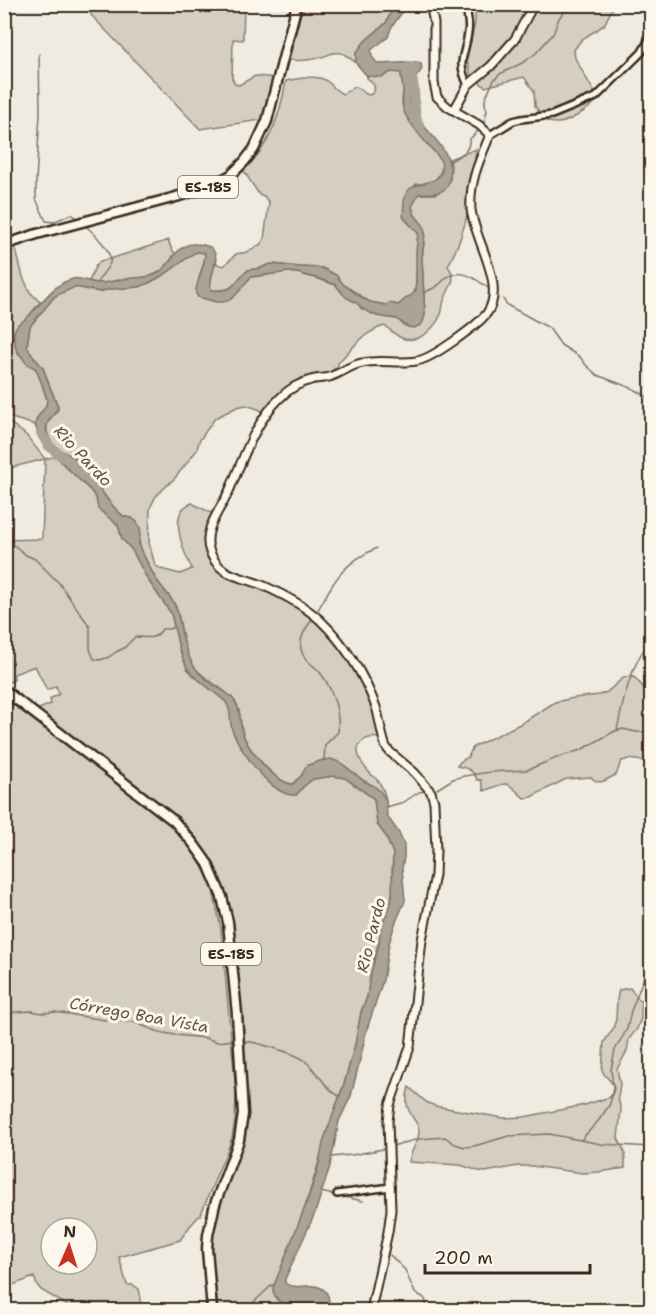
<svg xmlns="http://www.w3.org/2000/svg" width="656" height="1315" font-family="'Shantell Sans',sans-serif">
<rect width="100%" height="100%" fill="#f0ebe0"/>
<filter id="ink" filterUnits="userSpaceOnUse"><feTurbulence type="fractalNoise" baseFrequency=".0167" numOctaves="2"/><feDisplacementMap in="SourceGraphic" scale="12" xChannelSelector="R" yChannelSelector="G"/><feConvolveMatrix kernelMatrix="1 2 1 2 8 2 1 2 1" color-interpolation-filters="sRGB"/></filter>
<g filter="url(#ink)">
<path fill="#d5cec3" stroke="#887c70" stroke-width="1.5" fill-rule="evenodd" d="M87,5H244L243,40L233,39L232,78L235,84L239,85L255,76L277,78L268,119L200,129L91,15L89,7Z
M303,5H394L386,23L365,41L356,53V63C352,60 346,54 341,53C333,51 329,55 322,57C312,60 300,61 289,60Z
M475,5H614L604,25L581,40L574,50L575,58L598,99C590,108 568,124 556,123C553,123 549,122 546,121L535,106L534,91L524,77L485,87L471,75L466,56L475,23Z
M398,71L401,73L403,88L402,104L405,114L426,143L437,154L442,163L441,171L435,181L430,183L416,184L404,218L418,233C417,243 417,289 414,293C411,297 402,302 398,305L394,304L386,305L370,302L343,284L336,275L322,268L297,267L275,264L265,266L261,268L248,270C231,283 238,292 211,290L210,284L216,259L217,264L224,266L236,254L247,252L261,244L264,239L269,203L264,196H260L243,170C270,148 280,115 286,81C297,79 318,73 328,82C334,87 335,91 343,94L353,87H357L366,94L370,95C379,89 373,83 367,78V76C378,78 388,72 398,71Z
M476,149C472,192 469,227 448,266C459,281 448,287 444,301C442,305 443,310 441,314C435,328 421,342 405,339C396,337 392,331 385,326C365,331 352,348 338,363V366L327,374L299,382L267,414L258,409L246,405L237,407L215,418L199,441L197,450L175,478L156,496L150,508L149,543L155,565L161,569L180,574L192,569C184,553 166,511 192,503L215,515C208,541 211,565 239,576C248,579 257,579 266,583C285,591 305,602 321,616C327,621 332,627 336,633C353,653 368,674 377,699C381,712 383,727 386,740C379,737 369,736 363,741C352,749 362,764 368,771C371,775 376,778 379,782C382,787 385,794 386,800L374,786L364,781L341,763L323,760L305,768L302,775L292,784C275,783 249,750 243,734C239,724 242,713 236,703C226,688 207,682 195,668C181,651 183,626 176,607C171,596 161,588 155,577C143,558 138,540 132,518L125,517L115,509L99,488L91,474L83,464L78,460L55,447L51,442L47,432V424L49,419L58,410V406L50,387L43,368L30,352L27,346L30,326L55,296L67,290L75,287L100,292L110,289L139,287L149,283L165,274L194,253L198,252L205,253C205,268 194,282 198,297C235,306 227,301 251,277L289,272L297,273L319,279L336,285L342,293L357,303L362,309L377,316L397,319L405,326L425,315L422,259L425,233L423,225L414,214L412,207L418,194H436L450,179L451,164L449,159Z
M169,240C169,246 171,249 175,253C170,262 165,269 156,274C147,278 137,278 127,279C114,280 102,286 89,281L95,267L100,261L110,259Z
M15,246L23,277L30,292L40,302L24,322L18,325L14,331V339L18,353L36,369L42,384L47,400L46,406L37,418L35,425L5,416V249Z
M5,419L26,435L45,459L57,456L61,462L91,491L96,498L99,509L118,525L122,539L132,550L148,580L171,613L179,648L187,668L193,675L226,702C233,711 230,719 232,729C234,735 238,741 241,746C252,763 274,797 296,795L304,786L313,779L334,776L345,778L374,799L377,824L385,835L393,853L392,872L393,888L391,901L374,958L367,997L361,1012L355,1045L344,1084L335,1109L305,1207L273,1291L277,1300L291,1303L297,1310H215L208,1234L242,1131L225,896C220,883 216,870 209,858C182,810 132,784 90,753C71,740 54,725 36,710L51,704L50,699L59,694L56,686L47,690L35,666L14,674V680L5,684L4,540L42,539L45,459L5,469Z
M630,676L635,678L644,688L651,694L650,709L652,710L651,747L643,761L628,759L622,761C618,766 619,770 616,775C606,779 600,787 591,777L566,779L531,797L524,798C505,780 509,781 484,791L481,780H477C474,770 467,768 457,766L460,762L468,757L473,747L522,723L555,702L574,698L599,695L607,692L623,678Z
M4,698L162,818L184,838L197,857L212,885L221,929L236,1092L235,1120L232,1138L226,1154L220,1167L201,1214L190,1226L180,1240L119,1257L127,1285H133L139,1289L140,1294V1310H75L41,1290L37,1285L34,1277L5,1288ZM51,1228H87V1264H51Z
M630,988L641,1002V1018L637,1029L629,1039L627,1051L617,1069L620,1084L618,1098L621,1110L618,1138L625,1153V1168L599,1172L582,1173L532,1166H518L485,1172L479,1171L460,1165L409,1162C410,1151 419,1142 419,1131C419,1126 416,1122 413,1118C406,1107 405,1100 409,1087L426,1102L435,1106L503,1118L524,1117L585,1105L610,1097C621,1084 606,1081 602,1070L604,1042L613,1029L616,1019L617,999L619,990Z"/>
<path fill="#aca397" stroke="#7f7367" stroke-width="1.5" d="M394,5H407L391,28L388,37L371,50L372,57L378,64L418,62L421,64L422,69C413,80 407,92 411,107C413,115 420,120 424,126C437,141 453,156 450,177C448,196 432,193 418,194L412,207L414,214L423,225L425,233L422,259L425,315L423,322L421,325L414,328L408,327L397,319L377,316L362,309L357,303L347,298L342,293L336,285L319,279L297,273L289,272L251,277C243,285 235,302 222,302C214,303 205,298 198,297L196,294V289L204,262L205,253L198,252L194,253L165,274L149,283L139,287L110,289L100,292L75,287L55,296L30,326L27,346L30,352L43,368L50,387L58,406C56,416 43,421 47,434C54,453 68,451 81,462C94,474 100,493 113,506C116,509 119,513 123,516C127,518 131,517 135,520C145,530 138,536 139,546C140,549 143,555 145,558C149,566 153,575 158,582C163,589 170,596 174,604C179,612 179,622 181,630C183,641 186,651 191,661C195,670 204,678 212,684C219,689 228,692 234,700C242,710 239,723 243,735C249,750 276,784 293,784L302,775L305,768L308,765L323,760L331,759L341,763L364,781L374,786L380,791L386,800L387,816L399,833L404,845V857L402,868L405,901L395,924L389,943L383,980L365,1035L363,1047L351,1096L339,1121L330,1166L315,1213L285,1279V1283C297,1292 315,1279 326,1292C330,1298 330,1304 327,1310H297L291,1303H288L284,1305C278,1302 273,1295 273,1288L305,1207L317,1172L324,1139L344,1084L355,1045L361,1012L367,997L370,976L379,944L381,925L388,912L392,898L393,853L385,835L377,824L374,799L345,778L334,776L313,779L304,786L296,795C272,797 239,750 232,729C229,720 232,710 226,702L193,675L187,668L179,648L171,613L148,580L132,550L122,539L118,525L98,509L96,498L91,491L61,462L52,449L39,436L35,425L37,418L46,406L47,400L42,384L36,369L26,363L16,349L14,339V331L18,324C32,318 45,293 61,284C81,272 82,283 100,283C108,283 115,281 122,279C133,277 144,279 154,275C173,267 174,243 196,244C201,244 205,245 210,247C224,257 207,276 211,290C238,292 231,283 248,270L261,268L270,264L301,267L322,268L336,275L343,284L364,299L370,302L386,305L389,303L398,305L408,297L412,295L416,290V251L418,233L404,218L403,215C404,208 403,198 407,192C415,179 448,187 441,162C439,155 432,150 427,144C420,136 410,123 405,114C401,107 403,99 403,91C403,85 401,79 401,73L391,72L382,77L367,76L356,63V53L365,41L386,23Z"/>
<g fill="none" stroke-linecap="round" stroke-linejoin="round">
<path stroke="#7f7367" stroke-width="1.5" d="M39,54L40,113L36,182V199L46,221L53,222L72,214L77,219
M484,124L487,110L485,104V99L494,80L500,74L524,62L535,54L553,34L559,18L564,12L574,4
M449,162L465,152L468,147L470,139L479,130
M87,227C95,234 113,252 110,263C107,270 100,276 97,283
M423,293C427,291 432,289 436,287C441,284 443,280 447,277C464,267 478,281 491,290
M503,299L507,305L549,328L561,345L580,357L586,365L597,375L634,389L652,400
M4,348L8,349L11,347L10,340L13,336
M4,545L15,546L26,555L35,559L59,583L90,627V649L94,659L100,660L109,657L116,652L124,648L135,637C147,637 155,641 162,629H169L174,627
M318,610C334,580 344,562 377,548
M313,618C307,627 299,637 301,648C302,659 312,664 318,670C332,686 340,711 338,732L325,745L324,761
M617,730C622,706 632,657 652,641
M437,789L453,779L464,776L490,772L527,770L559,757L581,750L615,731L623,729L636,732H643L649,728L652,724
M386,807L404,802L419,792L426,791
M4,1015L16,1012L32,1011L42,1013L55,1012L105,1020L133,1022L159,1032L175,1035L205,1038L217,1042L234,1040
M244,1041C256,1042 294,1053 304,1060C314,1068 320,1079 329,1088C332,1092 337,1094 340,1097
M581,1140L599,1120L610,1104L613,1087L611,1070L615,1050L627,1029L631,1011L652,956
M392,1146L419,1139L445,1137L455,1144L465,1147L474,1146L509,1136L549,1134L601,1144L652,1147
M331,1157L352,1155L383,1149
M320,1192L335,1195
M340,1196L363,1201
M390,1255L405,1270L415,1293C426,1298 426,1298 427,1310
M233,1310L245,1305L253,1303L272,1285H274"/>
<path stroke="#aca397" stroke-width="10" d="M408,70C419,87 410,109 420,127
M41,433L48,445L64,458"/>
<g stroke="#3b2a1e" stroke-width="10">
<path id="minor" d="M465,4C467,14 470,24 468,33C465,57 456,60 468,85
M490,135L513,121L521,119L552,115L596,97L635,59L642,52L652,34
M337,1194L391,1187"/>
</g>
<g stroke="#3b2a1e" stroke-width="11">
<path id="tertiary" d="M454,110L468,85L491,66L515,39L534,4
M371,1310L388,1232L391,1210L388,1121L390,1105L410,1047L422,940L435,875L436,851L434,802L431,792L415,773L390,752L386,747C381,734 380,720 376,707C364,675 345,644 320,620C305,606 280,593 262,585C241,576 220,577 210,552C201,530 222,508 230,489C243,459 255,422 280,398C288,390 299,383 311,380C316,378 323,379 329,377C340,374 350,365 362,363C380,359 398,364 416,361C431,360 478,325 487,313C507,285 474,240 471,209C469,182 480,159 490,135L479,125L448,107L437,97L434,83V23L430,4"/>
</g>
<g stroke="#3b2a1e" stroke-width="13">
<path id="primary" d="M4,245L37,234L176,197L211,186L231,175L244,162L254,149L267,121L297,4
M4,690L174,821L193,843L208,864L222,897L228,922L237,1014L243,1114L239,1140L215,1204L208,1235L207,1249L212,1310"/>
</g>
<use href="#minor" stroke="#fbf7ec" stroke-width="5"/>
<use href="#tertiary" stroke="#fbf7ec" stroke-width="7"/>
<use href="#primary" stroke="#fbf7ec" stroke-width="8"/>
</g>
</g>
<g text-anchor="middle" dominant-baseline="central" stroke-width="6" stroke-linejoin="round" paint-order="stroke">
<g fill="#fbf7ec" stroke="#75685c" stroke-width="1.5">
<rect x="178" y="176" width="60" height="22" rx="4.5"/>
<rect x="201" y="943" width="60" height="22" rx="4.5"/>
</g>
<g font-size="14" font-weight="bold" fill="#3b2a1e">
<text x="208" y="187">ES-185</text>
<text x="231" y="954">ES-185</text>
</g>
<g font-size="16" font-style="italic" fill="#635448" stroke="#fbf7ec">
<text transform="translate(83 456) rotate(47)">Rio Pardo</text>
<text transform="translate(371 935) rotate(-76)">Rio Pardo</text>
<text transform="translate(139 1015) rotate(10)">Córrego Boa Vista</text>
</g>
</g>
<rect width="656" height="1315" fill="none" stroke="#fbf7ec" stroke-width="24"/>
<rect x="12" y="12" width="632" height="1291" fill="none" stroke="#3b2a1e" stroke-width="2" filter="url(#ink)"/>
<g transform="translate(69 1246) rotate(3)"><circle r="28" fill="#fbf7ec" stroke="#aea59a" stroke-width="1.5"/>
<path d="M0-4.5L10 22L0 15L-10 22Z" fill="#c8321e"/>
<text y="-9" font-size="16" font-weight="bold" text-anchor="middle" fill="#3b2a1e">N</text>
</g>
<path d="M425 1264v9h165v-9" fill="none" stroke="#3b2a1e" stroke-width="3"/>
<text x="434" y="1264" font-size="18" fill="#3b2a1e" stroke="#fbf7ec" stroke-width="4.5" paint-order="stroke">200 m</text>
</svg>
